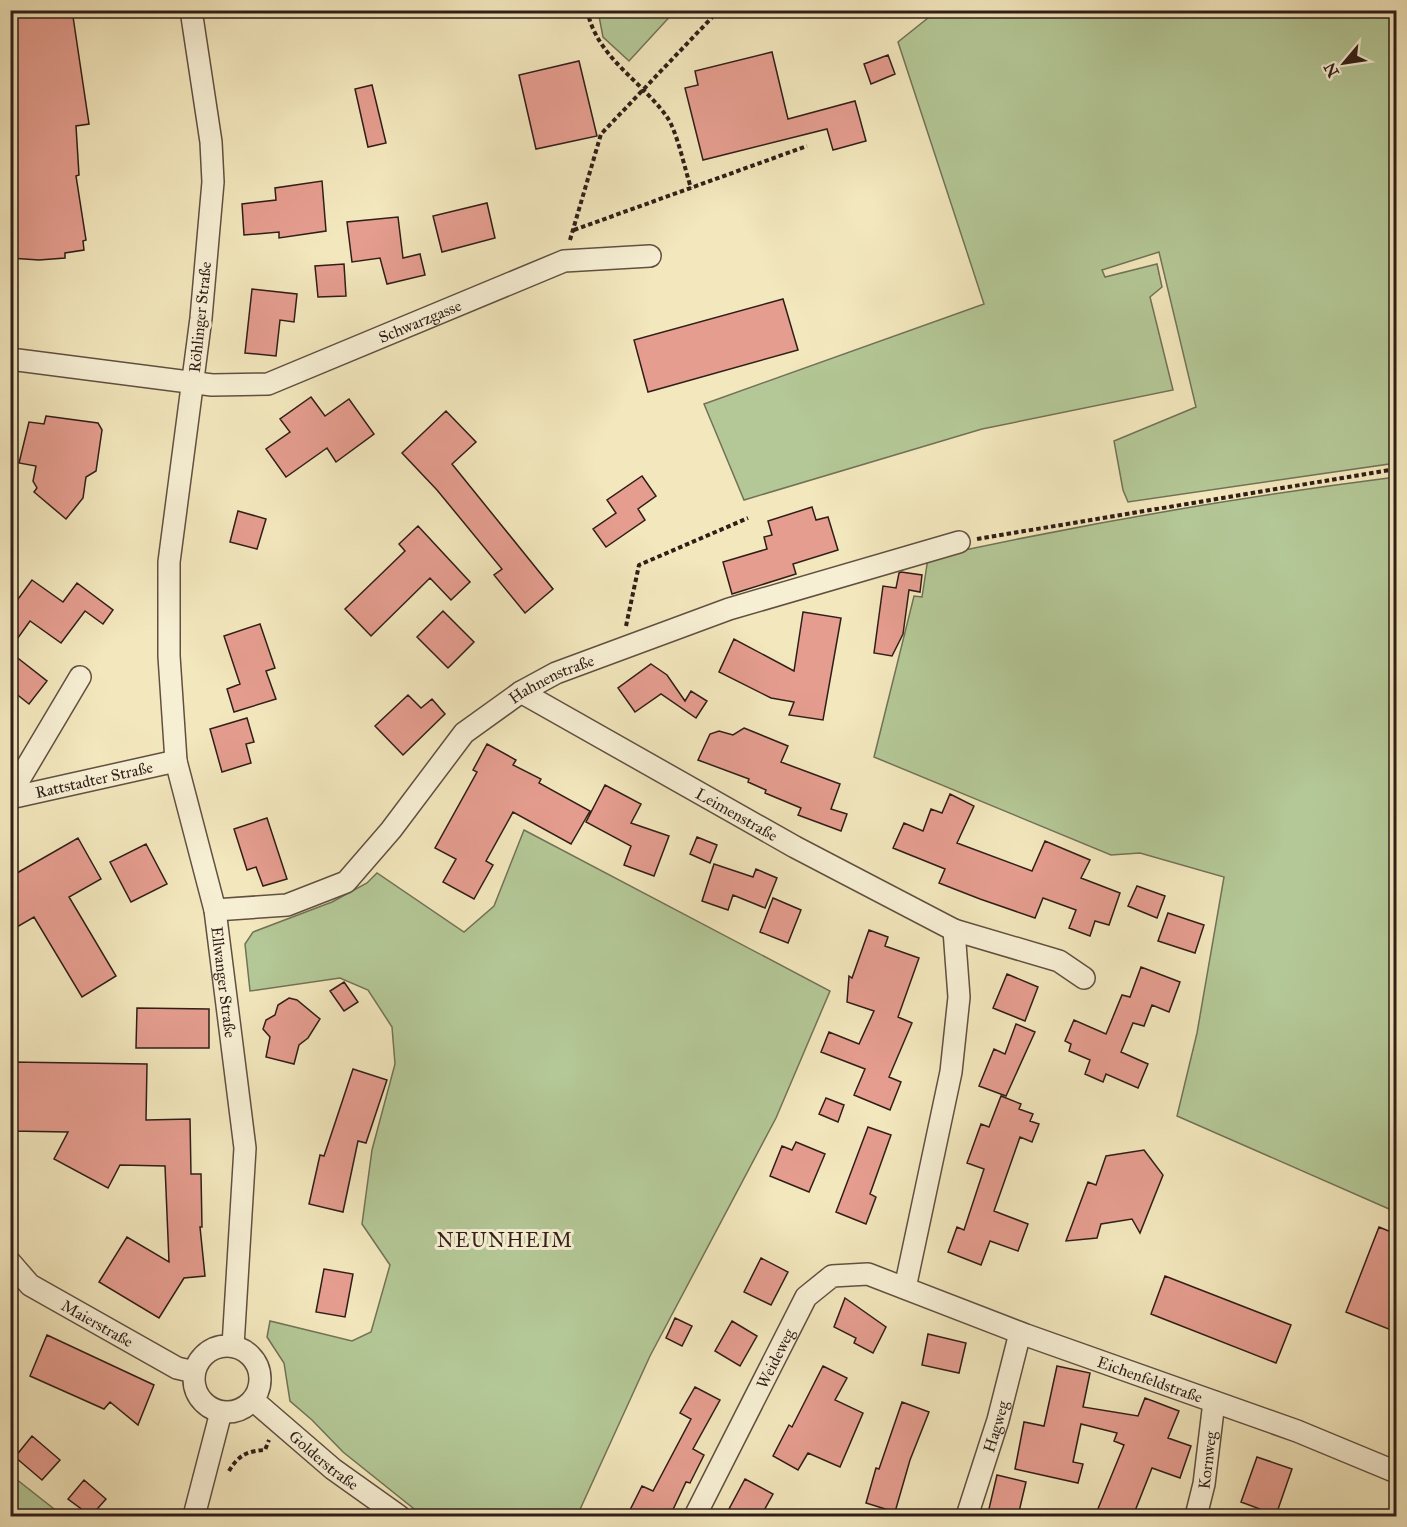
<svg xmlns="http://www.w3.org/2000/svg" width="1407" height="1527" font-family="'IM FELL Great Primer',serif">
<rect width="100%" height="100%" fill="#f3e7bd"/>
<filter id="stains"><feTurbulence type="fractalNoise" baseFrequency=".00333" numOctaves="4"/><feColorMatrix values="0 0 0 0 .2 0 0 0 0 .09 0 0 0 0 .02 0 0 0 .5 -.17"/></filter>
<radialGradient id="worn" r=".72"><stop offset=".6" stop-color="#630" stop-opacity="0"/><stop offset="1" stop-color="#630" stop-opacity=".3"/></radialGradient>
<path fill="#b4c796" stroke="#727257" stroke-width="1.5" d="M938,10L1396,11V463L1128,502L1123,490L1114,441L1196,407L1159,252L1102,270L1105,277L1157,264L1162,287L1150,297L1173,390L982,429L744,500L704,404L984,304L898,42Z
M598,11V10L675,11L629,61L603,37Z
M1396,477V530H1394L1396,532V1212L1177,1116L1197,1033L1224,877L1140,853L1111,855L874,757L914,596L922,597L928,558C1082,524 1239,497 1396,477Z
M524,830L830,991L776,1118L650,1356L577,1516H423L343,1452L312,1420L290,1401L284,1363L267,1337L270,1321L352,1341L371,1332L390,1265L362,1224L372,1150L395,1064L392,1027L368,990L340,978L250,991L245,944L253,932L332,902L367,883L377,873L464,932L494,906Z
M11,1475L63,1516H11Z"/>
<path fill="#e59d8f" stroke="#301e18" stroke-width="1.5" d="M10,10H72L89,124L76,126L79,175L76,176L86,240L83,241L84,250L65,253V258L39,260L10,258Z
M772,52L788,119L855,101L866,141L833,150L827,129L703,160L685,88L698,85L695,71Z
M888,55L895,74L871,84L864,64Z
M579,61L597,136L536,149L519,75Z
M372,85L386,143L368,147L355,89Z
M322,181L326,231L279,238V232L244,235L242,204L276,200L275,188Z
M487,203L495,238L442,252L433,216Z
M398,217L403,258L420,254L425,275L387,284L380,258L352,262L347,222Z
M344,264L346,296L318,297L315,266Z
M252,289L297,294L294,322L280,320L276,356L245,353Z
M783,299L798,350L648,392L634,340Z
M311,397L325,416L349,399L374,434L336,462L327,448L286,477L266,449L290,432L280,419Z
M446,411L476,442L452,464L553,589L525,613L494,575L502,569L437,490L402,453Z
M46,416L98,423L102,430L96,471L86,477L83,498L66,519L34,492L37,488L33,481L36,466L19,463L29,422L44,424Z
M642,476L656,496L638,509L645,520L606,547L593,529L616,513L607,500Z
M812,507L816,520L828,517L838,550L793,564L796,574L732,594L723,562L767,549L764,537L772,535L768,521Z
M238,511L266,519L257,549L230,542Z
M418,526L470,582L451,600L430,578L371,636L345,609L405,551L399,544Z
M901,572L922,575L920,592L909,590L903,634L892,656L874,653L883,586L896,588L899,573Z
M32,580L63,602L77,583L113,610L103,624L85,611L61,643L30,621L10,649V610Z
M443,611L474,642L448,668L417,637Z
M803,612L841,618L823,720L789,715L794,702L771,698L719,672L734,639L794,671Z
M260,624L275,668L266,671L276,699L234,712L227,689L240,684L224,636Z
M10,652L47,681L29,704L10,689Z
M651,664L667,675L685,701L691,691L707,701L696,718L661,694L635,712L618,688Z
M408,695L421,708L432,699L445,714L403,755L375,726Z
M247,718L254,742L246,744L251,763L222,772L210,729Z
M744,728L788,746L781,762L840,784L831,809L847,814L841,831L798,815L801,808L765,793L766,790L748,782L749,779L698,760L710,734L719,731L733,735Z
M487,744L516,760L513,765L541,779L539,783L590,811L571,844L513,812L486,861L493,865L474,899L443,882L456,859L435,848L477,772L473,770Z
M605,785L641,804L631,823L669,836L654,876L624,865L631,846L586,822Z
M950,794L974,806L957,843L1032,871L1045,841L1090,860L1081,878L1120,893L1109,925L1095,921L1090,936L1069,928L1076,910L1043,898L1035,918L980,899L939,883L945,869L893,848L904,823L923,831L931,809L942,813Z
M267,818L287,879L263,886L256,867L247,870L234,829Z
M697,837L717,845L710,863L690,854Z
M78,838L101,879L69,897L116,976L82,997L34,917L10,931V877Z
M146,844L167,884L131,902L110,862Z
M714,864L753,877L756,869L777,878L765,908L733,895L728,910L702,901Z
M1137,886L1165,896L1157,918L1128,906Z
M773,898L801,910L788,943L760,932Z
M1168,913L1204,925L1195,953L1158,941Z
M869,930L888,937L885,946L919,958L898,1017L912,1023L889,1077L901,1082L890,1110L854,1095L865,1069L821,1052L829,1032L859,1044L874,1011L847,1002L849,976L852,978Z
M1141,967L1180,982L1169,1012L1152,1005L1144,1026L1133,1023L1121,1052L1148,1064L1138,1088L1106,1074L1103,1082L1085,1074L1090,1060L1069,1051L1071,1044L1065,1041L1074,1020L1106,1034L1122,995L1130,997Z
M1007,974L1038,987L1025,1021L993,1008Z
M344,982L358,1002L344,1011L330,991Z
M289,998L297,1000L320,1019L308,1038L299,1045L294,1064L266,1057L270,1037L263,1029L266,1020L275,1015L278,1005Z
M137,1008L209,1009V1048H136Z
M1016,1024L1035,1032L1006,1096L979,1086L994,1049L1005,1054Z
M10,1062L147,1064L146,1120L190,1119L191,1174H201L202,1227H200L205,1276L184,1278L159,1318L99,1282L127,1237L169,1262L165,1166L120,1165L108,1188L54,1159L68,1132L10,1131Z
M353,1069L387,1080L366,1143L358,1141L343,1212L309,1204L320,1155L324,1156Z
M1001,1096L1021,1104L1019,1109L1033,1114L1030,1121L1039,1124L1032,1142L1020,1137L994,1211L1028,1224L1018,1251L990,1241L981,1265L948,1252L957,1227L964,1230L984,1169L967,1163L981,1124L989,1127Z
M826,1098L844,1105L838,1122L819,1114Z
M868,1127L891,1135L870,1194L876,1197L866,1224L836,1212Z
M796,1142L825,1154L809,1192L770,1176L782,1146L792,1150Z
M1144,1150L1163,1175L1140,1233L1132,1219L1101,1224L1097,1238L1066,1241L1088,1182L1096,1185L1106,1156Z
M1379,1227L1396,1234V1332L1346,1312Z
M761,1258L788,1272L771,1305L744,1292Z
M324,1269L353,1274L345,1317L316,1312Z
M1165,1276L1291,1325L1276,1363L1151,1314Z
M845,1298L886,1327L873,1353L854,1343L856,1338L834,1327Z
M675,1318L692,1326L682,1346L666,1338Z
M732,1321L757,1336L740,1366L715,1351Z
M928,1334L966,1343L959,1373L922,1365Z
M47,1335L154,1385L138,1425L110,1402L104,1409L30,1376Z
M823,1366L847,1378L835,1400L863,1413L840,1467L808,1453L798,1470L773,1456L789,1425L792,1427Z
M1057,1366L1090,1373L1083,1407L1138,1416L1145,1398L1179,1411L1168,1438L1191,1446L1180,1478L1152,1468L1133,1516H1095L1124,1445L1114,1441L1117,1433L1081,1424L1073,1462L1083,1464L1078,1483L1015,1469L1024,1422L1044,1426Z
M695,1387L720,1400L693,1449L704,1455L690,1483L686,1482L670,1516H627L642,1486L653,1491L691,1419L680,1413Z
M902,1402L929,1412L910,1460L895,1512L866,1503L876,1468L879,1469Z
M32,1436L60,1460L42,1480L15,1457Z
M1257,1457L1292,1469L1276,1515L1241,1502Z
M997,1475L1026,1482L1018,1516L988,1513Z
M745,1479L773,1494L761,1516H742L729,1509Z
M84,1480L106,1499L91,1516L68,1499Z"/>
<g fill="none" stroke-linecap="round" stroke-linejoin="round">
<g stroke="#615041" stroke-width="24">
<g id="minor">
<path id="s1" d="M191,10L211,142L213,182L201,318L169,562V656L176,761L215,910L245,1148L233,1346"/>
<path id="s2" d="M10,359L212,385L268,384L564,261L650,256"/>
<path id="s3" d="M521,692L795,847L954,930L959,997L951,1072L905,1288"/>
<path d="M10,795L80,677"/>
<path id="s4" d="M10,798L176,761"/>
<path id="s5" d="M215,910L287,905L346,882L391,830L464,733L521,692L556,673L729,609L959,542"/>
<path d="M954,930L1059,961L1084,978"/>
<path id="s6" d="M10,1262L30,1285L177,1368L194,1372"/>
<circle cx="227" cy="1379" r="33"/>
<path id="s7" d="M253,1400L333,1469L399,1516"/>
<path d="M194,1516L221,1412"/>
<path id="s8" d="M695,1516L806,1297L832,1276L868,1274L1026,1335L1297,1431L1396,1472"/>
<path id="s9" d="M967,1516L998,1420L1020,1333"/>
<path id="s10" d="M1196,1516L1204,1484L1214,1402"/>
</g>
</g>
<path stroke="#301e18" stroke-width="4" stroke-dasharray="4.5 3" stroke-linecap="butt" d="M587,10C597,58 641,80 667,117C677,131 685,170 691,188
M574,230L807,146
M570,240L601,134L719,10
M977,539L1396,469
M626,626L639,565L748,518
M229,1471C238,1456 246,1451 265,1450L269,1440"/>
<use href="#minor" stroke="#f7efd4" stroke-width="21"/>
</g>
<g text-anchor="middle" dominant-baseline="central" stroke-width="6" stroke-linejoin="round" paint-order="stroke">
<g font-size="16" fill="#301e18" stroke="#f7efd4">
<text transform="translate(200 317) rotate(-84)">Röhlinger Straße</text>
<text stroke="none"><textPath href="#s2" startOffset="424">Schwarzgasse</textPath></text>
<text stroke="none"><textPath href="#s5" startOffset="429">Hahnenstraße</textPath></text>
<text stroke="none"><textPath href="#s4" startOffset="86">Rattstadter Straße</textPath></text>
<text stroke="none"><textPath href="#s3" startOffset="248">Leimenstraße</textPath></text>
<text stroke="none"><textPath href="#s1" startOffset="982">Ellwanger Straße</textPath></text>
<text stroke="none"><textPath href="#s6" startOffset="108">Maierstraße</textPath></text>
<text stroke="none"><textPath href="#s8" startOffset="177">Weideweg</textPath></text>
<text stroke="none"><textPath href="#s8" startOffset="616">Eichenfeldstraße</textPath></text>
<text stroke="none"><textPath href="#s9" startOffset="94">Hagweg</textPath></text>
<text stroke="none"><textPath href="#s10" startOffset="57">Kornweg</textPath></text>
<text stroke="none"><textPath href="#s7" startOffset="93">Golderstraße</textPath></text>
</g>
<g font-size="20" letter-spacing="1.5" fill="#301e18" stroke="#f7efd4">
<text x="505" y="1240">NEUNHEIM</text>
</g>
</g>
<rect width="1407" height="1527" fill="none" stroke="#f3e7bd" stroke-width="36"/>
<rect x="12" y="12" width="1383" height="1503" fill="none" stroke="#301e18" stroke-width="3"/>
<rect x="18" y="18" width="1371" height="1491" fill="none" stroke="#301e18" stroke-width="1.5"/>
<g transform="translate(1344 63) rotate(241)" stroke="#f7efd4" stroke-width="4.5" paint-order="stroke">
<path d="M0-4.5L10 22L0 15L-10 22Z" fill="#301e18"/>
<text y="-9" font-size="16" font-weight="bold" text-anchor="middle" fill="#301e18">N</text>
</g>
<rect width="100%" height="100%" filter="url(#stains)"/>
<rect width="100%" height="100%" fill="url(#worn)"/>
</svg>
